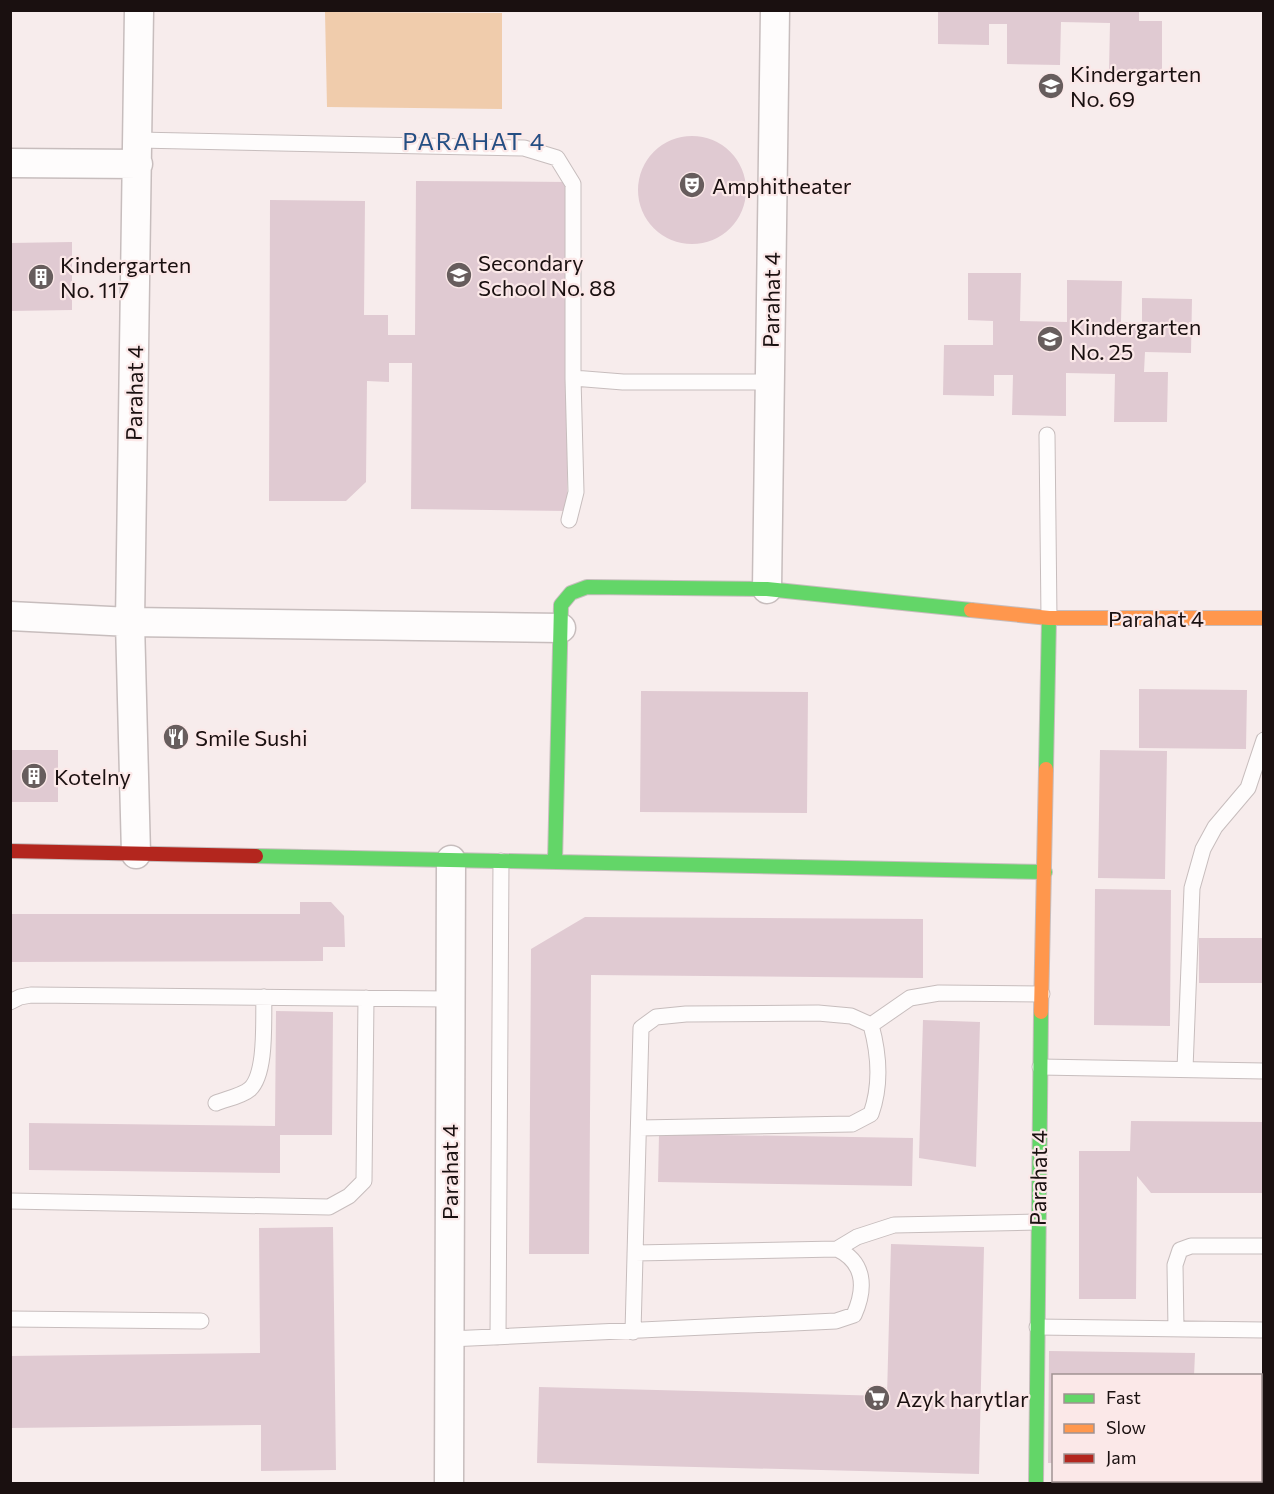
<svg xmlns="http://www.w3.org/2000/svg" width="1274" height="1494" font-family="Commissioner,sans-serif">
<rect width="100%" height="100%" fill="#f7ecec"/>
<path fill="#f0ccac" d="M325,12L502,13V109L327,107Z"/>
<path fill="#e0cad2" d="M938,10H1139V21H1162V72L1109,71L1110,23L1061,22L1060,65L1007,64V24H989V45L938,44Z
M638 190a54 54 0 1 1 108 0a54 54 0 1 1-108 0Z
M416,181L569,182L567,511L411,509L412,363H389V382L367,381L366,482L346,501H269L270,200L365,201L364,315H388V335H415Z
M72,242V310L10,311V243Z
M968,273H1021L1020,321L1067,322V280L1122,281L1121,322L1142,323V298L1192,299L1191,353L1145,352L1144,372H1168L1167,422H1114L1115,374L1066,373V416L1012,415L1013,375H994V396L943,395L944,345H993V321L968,320Z
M1139,689L1247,690L1246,749L1139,748Z
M641,691L808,692L807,813L640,812Z
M10,750H58V802H10Z
M1100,750L1167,751L1165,879L1098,878Z
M1095,889L1171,890L1170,1026L1094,1025Z
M300,902H331L344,916L345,947H323V961L10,962V914H300Z
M585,917L923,919V978L591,975L589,1254H529L531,949Z
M1199,938H1264V983H1199Z
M276,1011L333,1012L332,1135H280V1173L29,1170V1123L275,1126Z
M923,1020L980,1022L976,1167L919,1158Z
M1131,1121L1264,1122V1193H1151L1137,1176L1136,1299H1079V1151H1130Z
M659,1134L913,1138L912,1186L658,1182Z
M333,1227L336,1470L261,1471V1425L10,1428V1356L260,1353L259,1228Z
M891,1244L984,1247L979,1474L537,1463L539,1387L887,1396Z
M1049,1351L1195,1353L1194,1376H1054V1463H1048Z
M1260,1405H1264V1465H1260Z"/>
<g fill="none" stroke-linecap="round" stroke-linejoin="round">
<g stroke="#c7bdbd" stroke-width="17">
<path id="lane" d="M138,140L524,148L557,158L573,184V378L623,382H770
M1047,435L1049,618
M569,520L576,492L573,378
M10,1002L20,997L31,995L450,999
M871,1025L910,998L939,993L1042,994
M1040,1067L1264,1071
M1185,1069L1192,888L1203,849L1215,827L1248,788L1264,740
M216,1103C226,1099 242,1096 250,1089C267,1073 263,1019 264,997
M639,1128L852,1124L871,1114C881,1086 879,1054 871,1025
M10,1201L329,1207L349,1196L364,1181L366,998
M837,1249L857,1237L894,1225L1038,1222
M10,1319L201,1321
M1037,1327L1264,1330
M1176,1329L1175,1265L1180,1250L1191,1246H1264
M633,1332L641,1028L656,1017L686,1014L818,1013L851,1016L871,1025
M498,1337L501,861
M449,1339L836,1321L854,1315C866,1288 865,1262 837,1249L635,1253"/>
</g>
<g stroke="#c7bdbd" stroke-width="31">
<path id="street" d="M10,163L138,164
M767,589L775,10
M10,616L130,622L561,628
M136,854L130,622L139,10
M449,1484L451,860"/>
</g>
<g stroke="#c7bdbd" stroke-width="16">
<path id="fast" d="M1046,769L1049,618
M256,856L1045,872
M555,862L561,605L571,593L587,587L767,589L971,610
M1036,1484L1041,1012"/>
</g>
<g stroke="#c7bdbd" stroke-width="16">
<path id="slow" d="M971,610L1049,618H1264
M1041,1012L1046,769"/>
</g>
<g stroke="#c7bdbd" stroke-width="16">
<path id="jam" d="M10,851L256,856"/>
</g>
<use href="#lane" stroke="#fefcfc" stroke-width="15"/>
<use href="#street" stroke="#fefcfc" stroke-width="28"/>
<use href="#fast" stroke="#63d668" stroke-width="14"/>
<use href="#slow" stroke="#ff974d" stroke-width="14"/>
<use href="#jam" stroke="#b3261e" stroke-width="14"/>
</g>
<defs>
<g id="school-disc" transform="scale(1.35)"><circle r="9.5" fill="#675d5d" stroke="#fbe8e8"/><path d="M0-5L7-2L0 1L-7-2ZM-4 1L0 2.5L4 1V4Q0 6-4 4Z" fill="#fff"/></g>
<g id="theatre-disc" transform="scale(1.35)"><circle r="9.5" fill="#675d5d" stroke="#fbe8e8"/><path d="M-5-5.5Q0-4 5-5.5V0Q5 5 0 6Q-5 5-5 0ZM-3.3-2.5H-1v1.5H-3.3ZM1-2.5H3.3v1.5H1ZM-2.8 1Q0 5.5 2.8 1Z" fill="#fff"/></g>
<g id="building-disc" transform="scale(1.35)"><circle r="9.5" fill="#675d5d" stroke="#fbe8e8"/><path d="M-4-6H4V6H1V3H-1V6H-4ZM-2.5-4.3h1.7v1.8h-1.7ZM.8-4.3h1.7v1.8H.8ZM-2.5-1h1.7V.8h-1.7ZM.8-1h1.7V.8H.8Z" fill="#fff"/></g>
<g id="restaurant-disc" transform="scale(1.35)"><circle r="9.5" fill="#675d5d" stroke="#fbe8e8"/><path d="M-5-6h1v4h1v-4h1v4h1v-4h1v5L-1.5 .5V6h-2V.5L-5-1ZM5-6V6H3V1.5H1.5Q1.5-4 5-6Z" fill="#fff"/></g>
<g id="supermarket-disc" transform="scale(1.35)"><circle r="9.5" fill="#675d5d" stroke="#fbe8e8"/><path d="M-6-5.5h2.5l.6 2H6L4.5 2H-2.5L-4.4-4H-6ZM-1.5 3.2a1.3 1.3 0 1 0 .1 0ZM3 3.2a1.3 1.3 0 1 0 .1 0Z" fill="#fff"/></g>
</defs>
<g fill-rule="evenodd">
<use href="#school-disc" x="1051" y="86"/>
<use href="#theatre-disc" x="692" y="185"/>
<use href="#school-disc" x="459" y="275"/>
<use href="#building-disc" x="41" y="277"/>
<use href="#school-disc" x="1050" y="339"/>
<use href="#restaurant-disc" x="176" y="737"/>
<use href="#building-disc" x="34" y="776"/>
<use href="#supermarket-disc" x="877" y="1398"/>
</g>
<g text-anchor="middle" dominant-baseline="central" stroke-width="4.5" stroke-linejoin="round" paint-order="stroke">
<g font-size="22" fill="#1a1010" stroke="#fbe8e8" text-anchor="start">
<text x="1070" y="73">Kindergarten<tspan x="1070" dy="25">No. 69</tspan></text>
<text x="712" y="185">Amphitheater</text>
<text x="478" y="262">Secondary<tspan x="478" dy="25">School No. 88</tspan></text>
<text x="60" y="264">Kindergarten<tspan x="60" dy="25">No. 117</tspan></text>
<text x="1070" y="326">Kindergarten<tspan x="1070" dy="25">No. 25</tspan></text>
<text x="195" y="737">Smile Sushi</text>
<text x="54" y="776">Kotelny</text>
<text x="896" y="1398">Azyk harytlar</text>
</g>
<g font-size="22" fill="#1a1010" stroke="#fbe8e8">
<text transform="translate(771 300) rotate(-89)">Parahat 4</text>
<text transform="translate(134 393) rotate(-89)">Parahat 4</text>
<text x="1156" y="618">Parahat 4</text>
<text transform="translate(449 1172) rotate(-90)">Parahat 4</text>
<text transform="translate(1038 1178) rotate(-89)">Parahat 4</text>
</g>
<g font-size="24" letter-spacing="1.5" fill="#244e83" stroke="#fbe8e8">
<text x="474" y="140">PARAHAT 4</text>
</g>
</g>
<rect width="1274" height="1494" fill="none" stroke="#1a1010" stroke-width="24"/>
<rect x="1052" y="1374" width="210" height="108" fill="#fbe8e8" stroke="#a19292" stroke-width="1.5"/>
<rect x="1064" y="1394" width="30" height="9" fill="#63d668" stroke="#a19292" stroke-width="1.5"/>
<text x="1106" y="1404" font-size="18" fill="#1a1010">Fast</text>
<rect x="1064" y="1424" width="30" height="9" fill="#ff974d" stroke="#a19292" stroke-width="1.5"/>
<text x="1106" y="1434" font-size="18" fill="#1a1010">Slow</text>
<rect x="1064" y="1454" width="30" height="9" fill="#b3261e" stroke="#a19292" stroke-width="1.5"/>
<text x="1106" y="1464" font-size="18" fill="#1a1010">Jam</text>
</svg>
